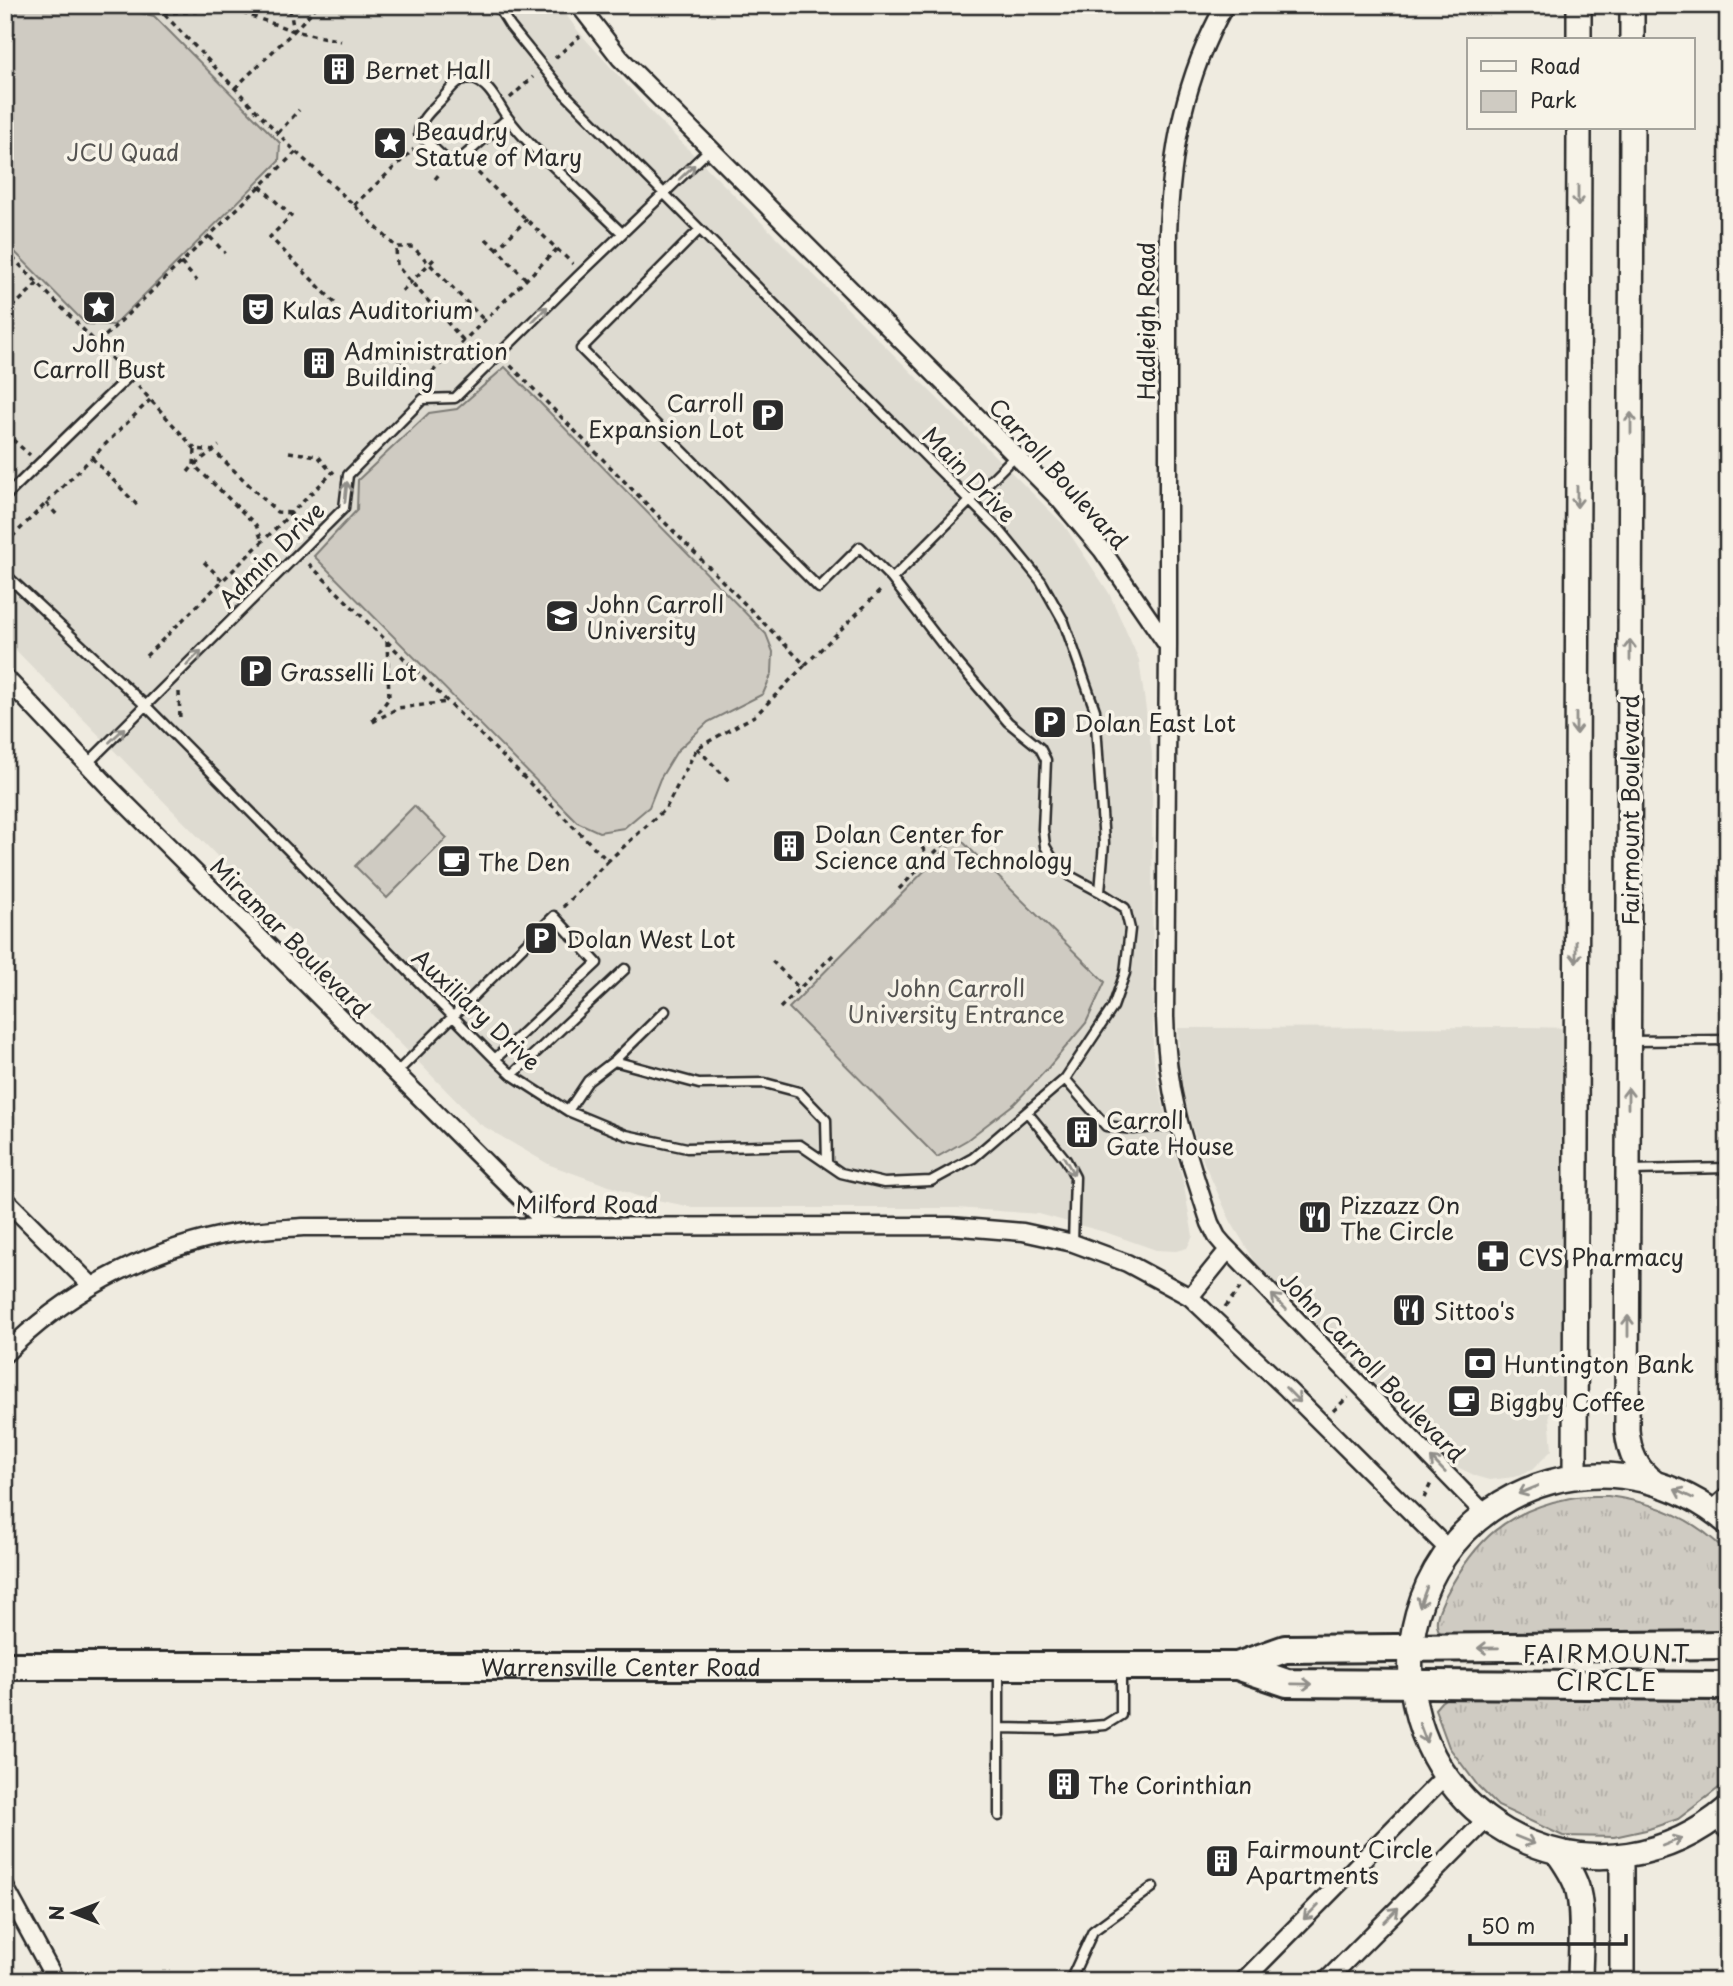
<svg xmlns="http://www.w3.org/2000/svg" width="1733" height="1986" font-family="'Playpen Sans',sans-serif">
<defs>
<pattern id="grass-tufts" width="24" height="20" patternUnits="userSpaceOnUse" patternTransform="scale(1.75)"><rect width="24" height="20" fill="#cfcbc2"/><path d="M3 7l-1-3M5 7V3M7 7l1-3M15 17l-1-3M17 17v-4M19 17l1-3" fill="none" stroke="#b2aea7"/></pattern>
</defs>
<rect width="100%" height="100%" fill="#efebe0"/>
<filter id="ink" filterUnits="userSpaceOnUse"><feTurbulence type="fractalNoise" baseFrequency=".0143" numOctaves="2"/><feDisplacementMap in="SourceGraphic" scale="14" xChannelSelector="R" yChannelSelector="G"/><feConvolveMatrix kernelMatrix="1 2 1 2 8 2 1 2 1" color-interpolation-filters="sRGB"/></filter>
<g filter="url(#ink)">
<path fill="#dedbd1" d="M5,5H559L578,31L655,116L1064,525L1109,593L1139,660L1152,753L1153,1053L1158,1085L1183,1181L1193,1236L1187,1248L1176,1251L1156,1250L1108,1233L1039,1214L957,1208H697L637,1196L550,1165L478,1123L5,639Z
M1526,1027L1569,1028L1567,1412L1549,1413L1552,1450L1532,1470L1514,1477L1490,1480L1476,1476L1455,1466L1256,1263L1231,1222L1204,1163L1188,1114L1179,1070L1178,1028Z"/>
<path fill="url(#grass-tufts)" stroke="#7d7b76" stroke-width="2" d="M1608,1496C1654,1502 1696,1518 1728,1554V1631L1442,1635C1431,1624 1440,1608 1446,1595C1476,1539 1506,1511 1570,1498C1582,1495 1595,1496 1608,1496Z
M1447,1698L1728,1701V1781L1678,1819L1646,1830L1614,1837L1563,1836L1498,1806L1478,1786L1449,1747L1435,1709L1441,1702Z"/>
<path fill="#cfcbc2" stroke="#7d7b76" stroke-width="2" d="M5,5H106L154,16L280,143L279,161L114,325L86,324L5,242Z
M505,367L766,634L773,652L772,673L763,694L708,722L677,751L660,779L649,807L624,828L599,832L577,822L314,556L357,510L358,480L429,413L457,409Z
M414,806L447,838L387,898L355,866Z
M958,837L1105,982L1086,1023L1048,1068L1015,1103L967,1140L937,1157L789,1008Z"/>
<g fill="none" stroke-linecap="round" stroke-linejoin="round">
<g stroke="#2b2b2b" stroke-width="13">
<path id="lane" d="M508,118L463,157L454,160H446L419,134C419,119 433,109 442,99C450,90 458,76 472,79C490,83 498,105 508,118C522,137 539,153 556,169C578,190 600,212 622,233
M699,230L581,349L819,588L860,547L892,579L1016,455
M5,497L129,376
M5,574L146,706L495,1059L512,1075L568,1111L626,1135L687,1148L800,1145L841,1173L884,1183L931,1181L973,1158L1065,1079L1113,1007L1125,973L1130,929L1125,908L1100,892L1104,843L1095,710L1064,622L1041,581L1001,532L565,94L510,26L497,5
M892,579L946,649L1008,722L1040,748L1046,760L1043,829L1045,846L1055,863L1072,877L1100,892
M87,764L344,508L348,475L423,399L455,398L577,277L710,149
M1629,1041L1728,1040
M614,1061L665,1011
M395,1074L554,916L597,963L495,1059
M512,1075L625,969
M1065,1079L1106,1126L1133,1129L1178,1125
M568,1111L588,1081L614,1061L699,1084L765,1083L799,1092L826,1120L827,1163
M1027,1112L1066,1160L1075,1177L1073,1243
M1631,1170L1728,1168
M999,1728L1056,1729L1105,1725L1121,1715V1671
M999,1816V1669
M1070,1981L1093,1931L1153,1887"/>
</g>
<g stroke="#2b2b2b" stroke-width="21">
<path id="street" d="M579,5L620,58L1058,498L1102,550L1168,646L1165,1016C1166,1094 1186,1150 1210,1223L1217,1237L1223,1244L1485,1514
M1168,646V234C1171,151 1184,78 1225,5
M5,677L110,788L549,1226
M5,1199L92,1286
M1190,1297L1228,1250
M5,1354C63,1295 142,1252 223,1235C249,1230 276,1229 303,1227L950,1226L1023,1232L1073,1243L1127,1263L1190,1297L1287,1389L1449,1550
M1712,1510L1728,1496
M1715,1818L1728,1831
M5,1887L56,1981
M1243,1981L1445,1776
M1326,1981L1487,1819"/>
</g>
<g stroke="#2b2b2b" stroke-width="28">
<path id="secondary" d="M1579,40V5
M1632,40V5
M1632,128L1627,1430C1629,1452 1636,1470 1655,1483
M1575,1477L1579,128
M1728,1523C1680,1482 1612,1464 1550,1482C1507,1494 1469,1520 1444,1557C1420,1592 1408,1634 1411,1677C1424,1838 1605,1913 1728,1808
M1557,1852C1565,1864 1575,1877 1578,1891C1584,1915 1580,1955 1580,1981
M1622,1856V1981"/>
</g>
<g stroke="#2b2b2b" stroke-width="32">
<g id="primary">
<path id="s1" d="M5,1666H1237L1287,1683L1728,1686"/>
<path d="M1237,1666L1285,1649L1728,1645"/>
</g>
</g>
<path stroke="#2b2b2b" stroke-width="3.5" stroke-dasharray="5 5" stroke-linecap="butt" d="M163,5V13L175,5
M317,6L294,31L341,41
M163,13L234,10L294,31
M555,58L580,36
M235,88L294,31L289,5
M510,98L533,77
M278,133L299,110
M296,152L354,205L396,247
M435,179L440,173L439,172
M260,186L291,216L270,237L335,303
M354,205L414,149
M210,237L225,253
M486,239L497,249
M557,249L573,264
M5,250L121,368
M181,263L197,281
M526,279L497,249L527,219
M402,291L434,259
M5,315L38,283
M463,340L397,266L396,247H413L484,320
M98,343L296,152L163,13L128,5
M398,350L401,370L417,387
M5,367L10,371
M138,386L195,449L214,451L277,512L293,513
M418,386L557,249L471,166
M5,433L30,455
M195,450L194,465L256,525L263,543
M289,452L318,456L332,473
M92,458L138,506
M188,472L194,465L219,446
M46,503L59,517
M5,544L150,400
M204,562L223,581
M309,564L608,861L666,808L697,748L756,715L805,665L510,365
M387,641L389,698L371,723L398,708L448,702
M146,656L334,471
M805,665L883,588
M179,692L180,720
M697,748L729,781
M901,826L931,857
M899,889L958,829
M563,907L608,861
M772,961L800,989
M780,1008L834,954
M1225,1307L1240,1288
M1333,1411L1348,1397
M1424,1498L1431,1483"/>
<use href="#lane" stroke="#f7f3e8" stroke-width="8"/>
<use href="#street" stroke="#f7f3e8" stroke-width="16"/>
<use href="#secondary" stroke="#f7f3e8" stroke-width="23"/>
<use href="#primary" stroke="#f7f3e8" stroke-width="26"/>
</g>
<defs><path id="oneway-shaft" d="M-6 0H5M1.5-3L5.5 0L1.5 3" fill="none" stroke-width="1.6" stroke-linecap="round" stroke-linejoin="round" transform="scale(1.75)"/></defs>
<g stroke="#918f8a">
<use href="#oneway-shaft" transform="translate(687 172) rotate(-43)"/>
<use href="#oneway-shaft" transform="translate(1578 196) rotate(90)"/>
<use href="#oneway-shaft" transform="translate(540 314) rotate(-45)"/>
<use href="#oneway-shaft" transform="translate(1631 423) rotate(-90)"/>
<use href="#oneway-shaft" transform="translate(346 492) rotate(-84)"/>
<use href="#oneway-shaft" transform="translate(1577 497) rotate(90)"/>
<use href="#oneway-shaft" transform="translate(1630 650) rotate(-90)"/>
<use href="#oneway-shaft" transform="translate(194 658) rotate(-45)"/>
<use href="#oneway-shaft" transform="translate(1576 724) rotate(90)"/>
<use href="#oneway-shaft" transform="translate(117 735) rotate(-44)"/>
<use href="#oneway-shaft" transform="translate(1576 952) rotate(90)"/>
<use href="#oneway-shaft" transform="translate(1628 1098) rotate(-90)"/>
<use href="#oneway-shaft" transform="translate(1069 1166) rotate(60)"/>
<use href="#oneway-shaft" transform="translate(1279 1302) rotate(-134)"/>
<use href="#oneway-shaft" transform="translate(1628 1326) rotate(-90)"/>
<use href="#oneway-shaft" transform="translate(1293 1395) rotate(45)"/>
<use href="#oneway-shaft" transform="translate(1438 1465) rotate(-134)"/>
<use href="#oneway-shaft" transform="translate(1528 1490) rotate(158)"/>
<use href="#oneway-shaft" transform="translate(1684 1494) rotate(-155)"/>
<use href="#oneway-shaft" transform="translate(1423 1597) rotate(111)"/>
<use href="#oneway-shaft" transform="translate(1488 1648) rotate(179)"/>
<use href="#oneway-shaft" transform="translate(1302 1684) rotate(1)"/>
<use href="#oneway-shaft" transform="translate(1423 1733) rotate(69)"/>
<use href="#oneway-shaft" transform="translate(1525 1840) rotate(22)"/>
<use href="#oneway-shaft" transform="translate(1672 1842) rotate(-22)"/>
<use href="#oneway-shaft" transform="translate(1311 1912) rotate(135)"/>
<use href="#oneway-shaft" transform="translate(1391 1915) rotate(-45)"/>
</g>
</g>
<defs>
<g id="building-square" transform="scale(1.75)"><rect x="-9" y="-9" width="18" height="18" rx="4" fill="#2b2b2b" stroke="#f7f3e8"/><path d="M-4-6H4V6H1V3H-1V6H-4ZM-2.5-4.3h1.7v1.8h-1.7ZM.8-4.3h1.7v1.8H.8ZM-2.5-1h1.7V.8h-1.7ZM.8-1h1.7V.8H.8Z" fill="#fff"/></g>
<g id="sight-square" transform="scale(1.75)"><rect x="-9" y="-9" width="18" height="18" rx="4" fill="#2b2b2b" stroke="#f7f3e8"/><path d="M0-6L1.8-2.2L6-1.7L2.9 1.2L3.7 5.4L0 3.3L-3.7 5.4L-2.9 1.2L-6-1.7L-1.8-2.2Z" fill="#fff"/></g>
<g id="theatre-square" transform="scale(1.75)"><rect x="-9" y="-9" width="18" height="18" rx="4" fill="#2b2b2b" stroke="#f7f3e8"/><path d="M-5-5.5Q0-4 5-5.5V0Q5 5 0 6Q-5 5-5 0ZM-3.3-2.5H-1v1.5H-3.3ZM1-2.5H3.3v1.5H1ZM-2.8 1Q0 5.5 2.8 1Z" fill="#fff"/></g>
<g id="parking-square" transform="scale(1.75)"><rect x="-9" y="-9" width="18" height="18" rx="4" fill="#2b2b2b" stroke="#f7f3e8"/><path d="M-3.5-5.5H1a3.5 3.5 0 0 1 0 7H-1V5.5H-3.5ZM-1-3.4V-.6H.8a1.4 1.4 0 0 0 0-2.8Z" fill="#fff"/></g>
<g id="university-square" transform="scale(1.75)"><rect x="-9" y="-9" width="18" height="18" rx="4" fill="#2b2b2b" stroke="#f7f3e8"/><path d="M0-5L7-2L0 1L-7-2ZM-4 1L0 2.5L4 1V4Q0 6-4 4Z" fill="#fff"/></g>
<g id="cafe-square" transform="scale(1.75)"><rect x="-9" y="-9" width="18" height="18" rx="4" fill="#2b2b2b" stroke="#f7f3e8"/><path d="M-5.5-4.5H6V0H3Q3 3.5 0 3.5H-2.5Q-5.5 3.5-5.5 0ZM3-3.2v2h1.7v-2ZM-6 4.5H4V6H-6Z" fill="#fff"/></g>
<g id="restaurant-square" transform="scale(1.75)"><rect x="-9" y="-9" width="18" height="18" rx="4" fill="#2b2b2b" stroke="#f7f3e8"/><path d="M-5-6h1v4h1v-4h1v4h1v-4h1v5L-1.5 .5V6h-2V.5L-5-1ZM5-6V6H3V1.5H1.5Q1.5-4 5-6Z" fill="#fff"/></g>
<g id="pharmacy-square" transform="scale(1.75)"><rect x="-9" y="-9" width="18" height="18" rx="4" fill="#2b2b2b" stroke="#f7f3e8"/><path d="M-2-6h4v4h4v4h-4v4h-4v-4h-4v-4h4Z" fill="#fff"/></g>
<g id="bank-square" transform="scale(1.75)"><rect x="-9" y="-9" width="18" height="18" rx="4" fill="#2b2b2b" stroke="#f7f3e8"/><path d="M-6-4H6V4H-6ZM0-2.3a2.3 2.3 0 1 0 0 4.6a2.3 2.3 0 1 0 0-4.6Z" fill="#fff"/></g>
</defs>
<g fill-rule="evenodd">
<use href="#building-square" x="339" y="69"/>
<use href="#sight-square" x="390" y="143"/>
<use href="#sight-square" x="99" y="307"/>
<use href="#theatre-square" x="258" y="309"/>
<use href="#building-square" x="319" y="363"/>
<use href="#parking-square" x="768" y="415"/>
<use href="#university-square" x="562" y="616"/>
<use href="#parking-square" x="256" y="671"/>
<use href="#parking-square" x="1050" y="722"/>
<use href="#building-square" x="789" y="846"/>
<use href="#cafe-square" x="454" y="861"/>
<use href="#parking-square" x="541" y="938"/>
<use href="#building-square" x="1082" y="1132"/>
<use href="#restaurant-square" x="1315" y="1217"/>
<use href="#pharmacy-square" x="1493" y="1256"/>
<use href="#restaurant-square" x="1409" y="1310"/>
<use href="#bank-square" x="1480" y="1363"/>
<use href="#cafe-square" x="1464" y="1401"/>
<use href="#building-square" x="1064" y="1784"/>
<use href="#building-square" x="1222" y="1861"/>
</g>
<g text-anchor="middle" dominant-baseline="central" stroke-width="7" stroke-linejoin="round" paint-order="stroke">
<g font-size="23" fill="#2b2b2b" stroke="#f7f3e8" text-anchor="start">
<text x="364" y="69">Bernet Hall</text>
<text x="414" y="130">Beaudry<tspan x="414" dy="26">Statue of Mary</tspan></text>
<text x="282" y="309">Kulas Auditorium</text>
<text x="99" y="342" text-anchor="middle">John<tspan x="99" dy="26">Carroll Bust</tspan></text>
<text x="344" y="350">Administration<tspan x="344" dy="26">Building</tspan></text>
<text x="744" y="402" text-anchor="end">Carroll<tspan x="744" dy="26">Expansion Lot</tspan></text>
<text x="586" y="603">John Carroll<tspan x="586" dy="26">University</tspan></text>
<text x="280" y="671">Grasselli Lot</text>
<text x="1074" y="722">Dolan East Lot</text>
<text x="814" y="833">Dolan Center for<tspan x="814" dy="26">Science and Technology</tspan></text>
<text x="478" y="861">The Den</text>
<text x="566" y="938">Dolan West Lot</text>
<text x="1106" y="1119">Carroll<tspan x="1106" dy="26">Gate House</tspan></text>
<text x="1340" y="1204">Pizzazz On<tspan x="1340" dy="26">The Circle</tspan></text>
<text x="1518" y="1256">CVS Pharmacy</text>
<text x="1434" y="1310">Sittoo's</text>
<text x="1504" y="1363">Huntington Bank</text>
<text x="1488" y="1401">Biggby Coffee</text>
<text x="1088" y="1784">The Corinthian</text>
<text x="1246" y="1848">Fairmount Circle<tspan x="1246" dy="26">Apartments</tspan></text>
</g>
<g font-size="23" fill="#545351" stroke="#f7f3e8">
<text x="123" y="151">JCU Quad</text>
<text x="956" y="987">John Carroll<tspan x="956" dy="26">University Entrance</tspan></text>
</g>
<g font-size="23" fill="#2b2b2b" stroke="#f7f3e8">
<text transform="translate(1145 321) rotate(-90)">Hadleigh Road</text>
<text transform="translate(1059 473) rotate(48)">Carroll Boulevard</text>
<text transform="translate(970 474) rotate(46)">Main Drive</text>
<text transform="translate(271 554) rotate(-45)">Admin Drive</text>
<text transform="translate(1629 810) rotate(-90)">Fairmount Boulevard</text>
<text transform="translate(291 937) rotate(45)">Miramar Boulevard</text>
<text transform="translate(477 1009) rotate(43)">Auxiliary Drive</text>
<text x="587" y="1203">Milford Road</text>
<text transform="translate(1373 1366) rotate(46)">John Carroll Boulevard</text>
<text stroke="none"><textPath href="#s1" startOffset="616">Warrensville Center Road</textPath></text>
</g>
<g font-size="24" letter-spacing="2" fill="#2b2b2b" stroke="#f7f3e8">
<text x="1607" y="1653">FAIRMOUNT<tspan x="1607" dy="28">CIRCLE</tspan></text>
</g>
</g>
<rect width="1733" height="1986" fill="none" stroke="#f7f3e8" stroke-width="28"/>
<rect x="14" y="14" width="1705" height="1958" fill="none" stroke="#2b2b2b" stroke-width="2.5" filter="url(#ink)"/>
<rect x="1467" y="38" width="228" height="91" fill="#f7f3e8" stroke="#a5a39c" stroke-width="2"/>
<rect x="1481" y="61" width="35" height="10" fill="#f7f3e8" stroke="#a5a39c" stroke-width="2"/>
<text x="1530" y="74" font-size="21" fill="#2b2b2b">Road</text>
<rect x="1481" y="91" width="35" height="21" fill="#cfcbc2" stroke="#a5a39c" stroke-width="2"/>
<text x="1530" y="108" font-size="21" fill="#2b2b2b">Park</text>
<g transform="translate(74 1913) rotate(270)" stroke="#f7f3e8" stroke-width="5" paint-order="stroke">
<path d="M0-5L12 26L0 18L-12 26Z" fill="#2b2b2b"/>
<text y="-10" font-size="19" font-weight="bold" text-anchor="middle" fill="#2b2b2b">N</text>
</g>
<path d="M1470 1934v10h156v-10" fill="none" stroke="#2b2b2b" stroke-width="3.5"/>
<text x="1481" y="1934" font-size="21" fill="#2b2b2b" stroke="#f7f3e8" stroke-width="5" paint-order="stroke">50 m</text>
</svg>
